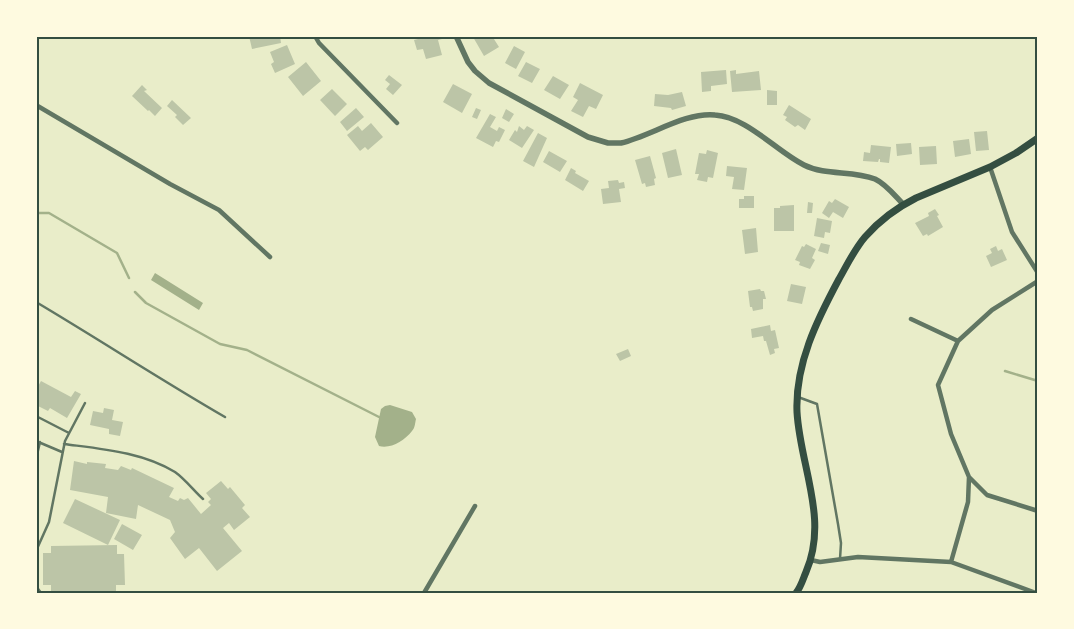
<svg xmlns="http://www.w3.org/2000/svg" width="1074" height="629" font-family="'Sofia Sans Condensed',sans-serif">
<rect width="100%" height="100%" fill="#e9edc9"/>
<path fill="#a3b18a" d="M155,273L203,303L199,310L151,280Z
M390,405L412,412L416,419C415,423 415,428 412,431C404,441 391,449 379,446L375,437L381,409L385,406Z"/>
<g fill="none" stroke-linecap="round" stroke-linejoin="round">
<path stroke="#a3b18a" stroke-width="2.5" d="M36,213H49L117,253L129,278
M135,292L146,303L220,344L247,350L379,417
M1005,371L1038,381"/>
</g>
<path fill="#bcc5a7" d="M249,36H280L281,43L252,49Z
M430,36H441L442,39L438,40L442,55L426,59L423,49L417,50L414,40Z
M474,36H492L499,47L484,56L473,37Z
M287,45L295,64L275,73L271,64L274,62L270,52Z
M514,46L525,52L516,69L505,63Z
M306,62L321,81L303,96L288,77Z
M526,62L540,69L532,83L518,76Z
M726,70L727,84L711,86V91L702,92L701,72Z
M736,70V74L759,71L761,90L732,92L730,71Z
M389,75L402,85L393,95L386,89L390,84L385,80Z
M553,76L569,85L560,99L544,90Z
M580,83L603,95L596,109L589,106L583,117L571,111L578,100L573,97Z
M453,84L472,94L462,113L443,102Z
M142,85L147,90L144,91L162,108L155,116L149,110L148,111L132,96Z
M332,89L347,104L335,116L320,100Z
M767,90L777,91V105H767Z
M682,92L686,106L672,110L671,108L654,106L655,94L668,95Z
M172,100L191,118L183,125L175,117L177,115L167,106Z
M789,105L811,119L805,130L798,125L795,127L785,120L787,117L783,115Z
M356,108L364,117L347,131L340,122Z
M476,108L481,110L477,119L472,117Z
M506,109L514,114L509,122L502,118Z
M490,114L496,117L490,127L497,131L499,127L505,130L499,142L496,141L493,147L476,138Z
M371,123L383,137L368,150L365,147L360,151L347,135L358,126L362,131Z
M519,126L524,130L527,126L534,130L522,148L509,140L515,130L517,132Z
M987,131L989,150L976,151L974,132Z
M538,133L547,138L534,167L523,161Z
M969,139L971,154L955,157L953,141Z
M911,143L912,154L897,156L896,144Z
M871,145L891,147L889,163L880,162V159H879L878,162L863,161L864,152L870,153Z
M936,146L937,164L920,165L919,147Z
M676,149L682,175L668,178L662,153Z
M707,150L718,153L713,178L708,177L707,182L697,180L699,174H695L699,153L706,154Z
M549,151L567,161L560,172L543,162Z
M650,156L656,178L654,179L655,185L646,187L645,183L642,184L635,160Z
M727,166L747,168L744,190L732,189L734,177L726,176Z
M571,168L576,171L575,173L589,181L583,191L565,180Z
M618,180L619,183L624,182L625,188L619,189L621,202L603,204L601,189L609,188L608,181Z
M744,196H754V208H739V199H744Z
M835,199L849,207L843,218L833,212L829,218L822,213L829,201L832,203Z
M808,202L813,203L812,213H807Z
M794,205V231H774V208H780V206Z
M935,209L939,215L937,216L943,227L928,236L927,234L923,236L915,223L929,216L928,213Z
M817,218L832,221L830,233L825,232L824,238L814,236Z
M756,228L758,252L745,254L742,230Z
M821,243L830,245L828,254L818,251Z
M806,244L816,249L812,258L815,260L810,269L799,265L800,262L795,260L802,246L804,247Z
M996,246L998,251L1002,249L1007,260L991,267L986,256L992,253L990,249Z
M791,284L806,287L802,304L787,301Z
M760,289L761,291H764L766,299H763V309L753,311L752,307H750L748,291Z
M770,325L771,331L775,330L779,348L774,349L775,353L770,355L766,341H764L763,336L752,338L751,329Z
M628,349L631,356L620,361L616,354Z
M41,381L71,397L75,391L81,394L67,418L50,408L48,411L36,405V390Z
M104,408L114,410L112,420L123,422L120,436L109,434V429L90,425L93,411L103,413Z
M74,461L87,464V462L106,464L105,468L118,470L121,466L131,470L132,468L174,488L169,497L178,501L180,498L184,500L188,498L201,514L211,505L208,502L211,499L206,493L221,481L228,489L230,487L245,505L242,508L250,517L234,530L229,523L223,528L242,551L217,571L199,548L185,559L170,538L175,532L170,520L138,505L136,519L106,513L108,497L70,490Z
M75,499L120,520L108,545L63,523Z
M122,524L142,535L133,550L114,539Z
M117,545V554H124L125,585H116V592H51V585H43V553H51V546Z"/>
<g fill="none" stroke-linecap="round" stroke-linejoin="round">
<path stroke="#617663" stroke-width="2.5" d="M36,302C100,340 161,380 225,417
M36,382L37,381
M798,397L817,404L838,524L841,543L840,559
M36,416L69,433
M36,441L62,452
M64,444C102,449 142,452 175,472C185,479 194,491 203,499
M36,459L40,442
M36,551L49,522L65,441L85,403
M36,586L41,593"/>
<path stroke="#617663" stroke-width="4.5" d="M315,36L319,43L397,123
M36,105L170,184L219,210L270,257
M990,167L1012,232L1038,273
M911,319L958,341
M969,477L987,495L1038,511
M811,560L820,562L858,557L951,562L1036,593
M951,562L968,502L969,477L951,434L938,385L958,341L992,310L1038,281
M424,593L475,506"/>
<path stroke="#617663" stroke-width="5.5" d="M456,36L468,62L475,71L489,83L588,137L608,143H621C651,136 685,112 715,115C747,117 776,151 804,165C826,176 852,170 875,179C886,184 895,196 903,204"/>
<path stroke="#344e41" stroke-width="7" d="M796,593C801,587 803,579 806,572C829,519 800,466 797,412C795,364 817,320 839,279C847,265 854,250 865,237C879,221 896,208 916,198L990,167L1016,153L1038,138"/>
</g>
<rect width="1074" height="629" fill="none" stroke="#fefae0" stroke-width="75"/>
<rect x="38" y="38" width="998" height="554" fill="none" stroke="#344e41" stroke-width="2"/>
</svg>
